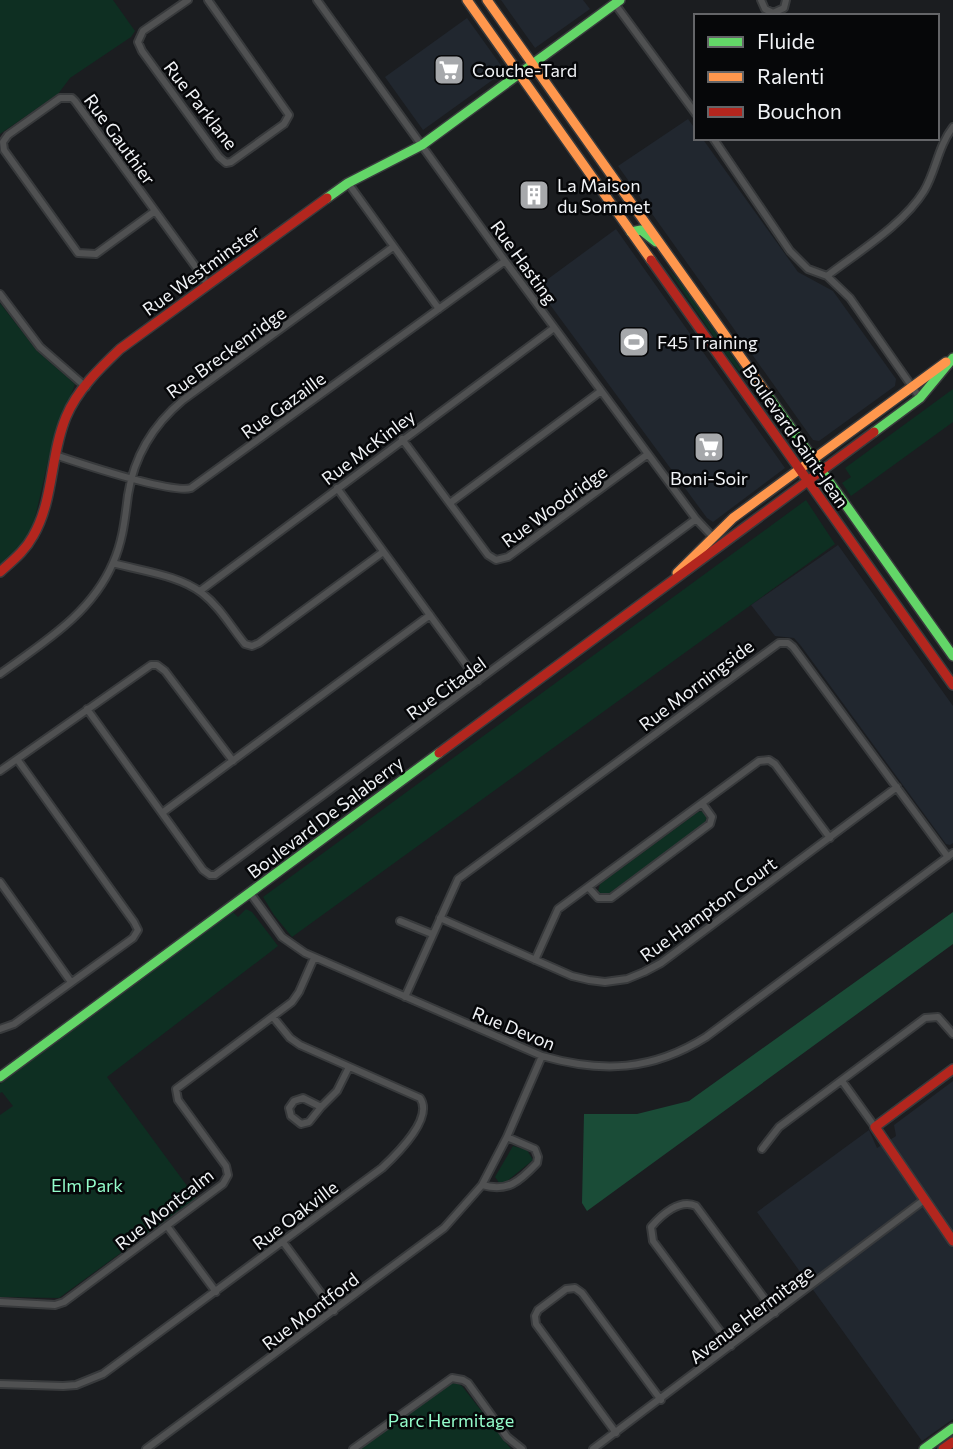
<svg xmlns="http://www.w3.org/2000/svg" width="953" height="1449" font-family="Commissioner,sans-serif">
<rect width="100%" height="100%" fill="#1b1d20"/>
<path fill="#21272f" d="M501,0H583L590,9L535,48Z
M467,18L505,71L423,130L385,77Z
M688,119L696,130V138H702L798,272L833,291L896,379L895,386L819,441L813,440L618,166Z
M616,229L785,468L713,522L707,518L537,287Z
M838,545L953,706V843L950,845L946,844L801,646L794,638L775,636L751,605Z
M953,1081V1419L922,1441L757,1212L869,1130L877,1148L896,1136L894,1125Z"/>
<path fill="#0e2f22" d="M0,0H113L135,31L131,37L70,78L58,94L0,134Z
M665,265L684,287L762,399L729,359Z
M0,303L37,351L75,384L50,453L34,522L23,546L0,567Z
M953,389V422L851,496L842,483L851,477L845,468Z
M806,500L835,544L292,937L274,915L263,897Z
M703,811L707,816L705,823L607,895H603L598,891L600,884L698,812Z
M246,909L252,912L278,946L107,1077L196,1198L59,1298L0,1297V1115L13,1106L2,1092L0,1093V1084L233,912L238,917Z
M513,1146L527,1150L533,1160L506,1182L500,1184L495,1177Z
M456,1383L462,1386L511,1449H361L448,1384Z"/>
<path fill="#1a4c37" d="M953,912V944L587,1211L582,1203L584,1114H637L689,1101Z"/>
<g fill="none" stroke-linecap="round" stroke-linejoin="round">
<g stroke="#383a3c" stroke-width="10">
<path id="street" d="M188,0L143,31L138,42L142,51L219,157L226,163L231,162L284,124L289,115L208,0
M317,0L505,261L696,519L712,536
M761,0L765,9L773,13L784,8L786,0
M615,4L696,114
M713,138L790,251L808,269L827,276L850,298L920,398
M348,183L439,309
M155,211L96,254L78,253L4,150L3,142L8,135L60,98H72L75,101L201,274L207,284
M827,276C858,252 904,224 924,191C936,171 938,146 953,127
M0,294L40,347L86,387
M402,439L488,555L496,560L508,557L648,454
M55,455C79,463 171,494 191,488L505,261
M337,488L478,681
M450,503L601,391
M113,563C141,571 179,575 202,593C220,607 231,627 245,644L252,646L259,643L383,552
M200,591L554,328
M0,674C44,642 91,614 113,563C123,541 125,518 128,495C134,456 153,425 183,400L393,247
M87,709L203,870L210,875H215L696,519
M0,771L151,665H157L165,671L233,761
M162,813L430,615
M0,882L71,982
M588,887L598,898H611L710,824L712,817L702,803
M250,893L282,937L305,953L542,1056C602,1073 652,1071 706,1037L953,853
M440,918L572,976L589,980L605,982L627,979L644,972L661,963L897,787
M400,921L432,934
M535,960L558,909L759,761L769,760L775,764L830,838
M405,997L458,879L779,643H788L793,647L948,857
M0,1029L14,1024L133,938L138,930L134,922L17,759
M842,1081L875,1127
M303,1098L321,1107L309,1122L301,1124L291,1116L289,1108L294,1101Z
M321,1107L337,1091L349,1067
M762,1149L779,1127L925,1018L938,1017L953,1034
M482,1185C508,1192 519,1182 537,1163L538,1157L535,1149L507,1137
M167,1226L216,1292
M283,1242L334,1311
M0,1302L55,1305L64,1302L223,1184L228,1175L226,1166L178,1100L176,1089L292,1002L299,992L314,958
M731,1346L653,1241L651,1227C661,1215 680,1198 696,1206L775,1313
M0,1384L63,1386L76,1385L103,1374L382,1168C397,1154 434,1118 420,1098L300,1045L290,1038L273,1017
M616,1433L536,1324L535,1316L538,1310L566,1289L575,1288L582,1293L661,1400
M146,1449L444,1228L482,1185L507,1137L542,1056
M353,1449L452,1378L463,1380L468,1383L507,1437L522,1449
M593,1449L924,1200"/>
</g>
<g stroke="#383a3c" stroke-width="12">
<path id="fast" d="M327,198L348,183L422,145L620,0
M631,232L641,230L656,242
M767,394L953,656
M874,432L920,398L953,358
M0,1077L439,753
M924,1449L953,1428"/>
</g>
<g stroke="#383a3c" stroke-width="12">
<path id="slow" d="M467,0L651,260
M487,0L767,394
M677,573L733,518L946,362"/>
</g>
<g stroke="#383a3c" stroke-width="12">
<path id="jam" d="M651,260L953,685
M0,572C12,561 25,551 33,536C54,500 50,455 66,417C77,390 100,368 120,349L327,198
M439,753L874,432
M953,1069L875,1127L953,1241
M943,1449L953,1442"/>
</g>
<use href="#street" stroke="#505152" stroke-width="6"/>
<use href="#fast" stroke="#63d668" stroke-width="9"/>
<use href="#slow" stroke="#ff974d" stroke-width="9"/>
<use href="#jam" stroke="#b3261e" stroke-width="9"/>
</g>
<defs>
<g id="supermarket-square" transform="scale(1.575)"><rect x="-9" y="-9" width="18" height="18" rx="4" fill="#a6a8ab" stroke="#060709"/><path d="M-6-5.5h2.5l.6 2H6L4.5 2H-2.5L-4.4-4H-6ZM-1.5 3.2a1.3 1.3 0 1 0 .1 0ZM3 3.2a1.3 1.3 0 1 0 .1 0Z" fill="#fff"/></g>
<g id="building-square" transform="scale(1.575)"><rect x="-9" y="-9" width="18" height="18" rx="4" fill="#a6a8ab" stroke="#060709"/><path d="M-4-6H4V6H1V3H-1V6H-4ZM-2.5-4.3h1.7v1.8h-1.7ZM.8-4.3h1.7v1.8H.8ZM-2.5-1h1.7V.8h-1.7ZM.8-1h1.7V.8H.8Z" fill="#fff"/></g>
<g id="stadium-square" transform="scale(1.575)"><rect x="-9" y="-9" width="18" height="18" rx="4" fill="#a6a8ab" stroke="#060709"/><path d="M0-5a6.5 5 0 1 0 0 10a6.5 5 0 1 0 0-10ZM-3.5-1.8h7v3.6h-7Z" fill="#fff"/></g>
</defs>
<g fill-rule="evenodd">
<use href="#supermarket-square" x="449" y="70"/>
<use href="#building-square" x="534" y="195"/>
<use href="#stadium-square" x="634" y="342"/>
<use href="#supermarket-square" x="709" y="447"/>
</g>
<g text-anchor="middle" dominant-baseline="central" stroke-width="5" stroke-linejoin="round" paint-order="stroke">
<g font-size="18" fill="#f1f3f6" stroke="#060709" text-anchor="start">
<text x="472" y="70">Couche-Tard</text>
<text x="557" y="185">La Maison<tspan x="557" dy="21">du Sommet</tspan></text>
<text x="657" y="342">F45 Training</text>
<text x="709" y="478" text-anchor="middle">Boni-Soir</text>
</g>
<g font-size="18" fill="#f1f3f6" stroke="#060709">
<text transform="translate(201 105) rotate(52)">Rue Parklane</text>
<text transform="translate(120 139) rotate(54)">Rue Gauthier</text>
<text transform="translate(524 262) rotate(54)">Rue Hasting</text>
<text transform="translate(201 270) rotate(-36)">Rue Westminster</text>
<text transform="translate(226 352) rotate(-36)">Rue Breckenridge</text>
<text transform="translate(283 405) rotate(-36)">Rue Gazaille</text>
<text transform="translate(796 436) rotate(55)">Boulevard Saint-Jean</text>
<text transform="translate(368 447) rotate(-37)">Rue McKinley</text>
<text transform="translate(554 506) rotate(-36)">Rue Woodridge</text>
<text transform="translate(696 685) rotate(-37)">Rue Morningside</text>
<text transform="translate(446 688) rotate(-36)">Rue Citadel</text>
<text transform="translate(325 817) rotate(-37)">Boulevard De Salaberry</text>
<text transform="translate(708 909) rotate(-36)">Rue Hampton Court</text>
<text transform="translate(514 1028) rotate(22)">Rue Devon</text>
<text transform="translate(164 1209) rotate(-38)">Rue Montcalm</text>
<text transform="translate(295 1215) rotate(-37)">Rue Oakville</text>
<text transform="translate(310 1311) rotate(-37)">Rue Montford</text>
<text transform="translate(751 1314) rotate(-37)">Avenue Hermitage</text>
</g>
<g font-size="18" fill="#94fccb" stroke="#060709">
<text x="87" y="1185">Elm Park</text>
<text x="451" y="1420">Parc Hermitage</text>
</g>
</g>
<rect x="694" y="14" width="245" height="126" fill="#060709" stroke="#646568" stroke-width="2"/>
<rect x="708" y="37" width="35" height="10" fill="#63d668" stroke="#646568" stroke-width="2"/>
<text x="757" y="49" font-size="21" fill="#f1f3f6">Fluide</text>
<rect x="708" y="72" width="35" height="10" fill="#ff974d" stroke="#646568" stroke-width="2"/>
<text x="757" y="84" font-size="21" fill="#f1f3f6">Ralenti</text>
<rect x="708" y="107" width="35" height="10" fill="#b3261e" stroke="#646568" stroke-width="2"/>
<text x="757" y="119" font-size="21" fill="#f1f3f6">Bouchon</text>
</svg>
